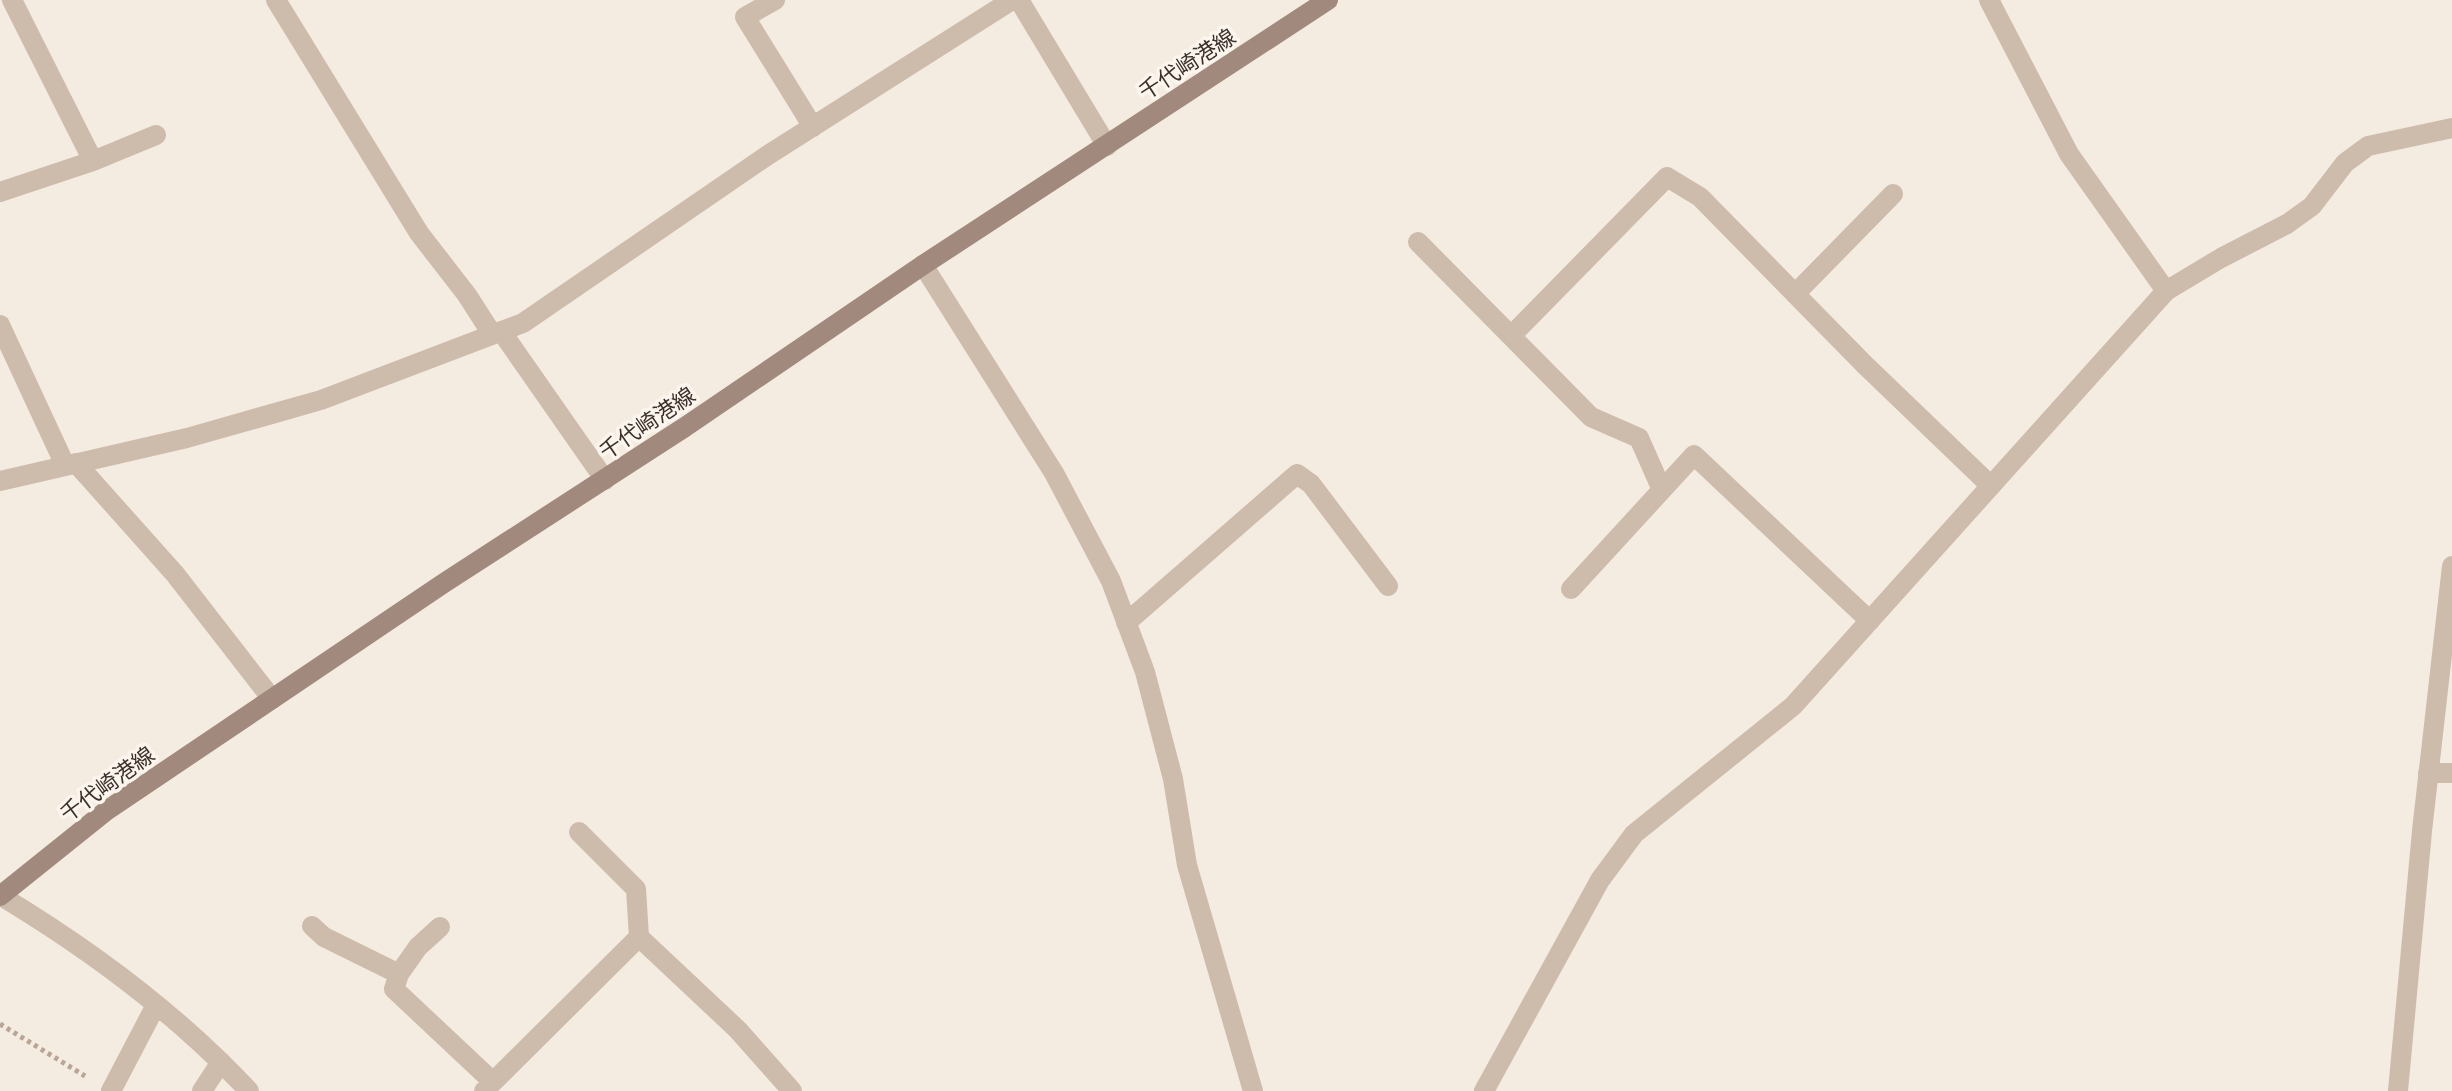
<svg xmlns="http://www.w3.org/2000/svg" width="2452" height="1091" font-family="'Asap Condensed','Noto Sans JP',sans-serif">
<rect width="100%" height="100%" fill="#f4ebe1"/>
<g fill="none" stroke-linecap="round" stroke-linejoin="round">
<path stroke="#b9a596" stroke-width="5" stroke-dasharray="4 4" stroke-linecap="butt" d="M0,1024L85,1076"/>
<path stroke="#cdbbac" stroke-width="20" d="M1989,0L2069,154L2166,291
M76,463L175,574L272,699
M2428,773H2452
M202,1091L221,1062"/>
<path stroke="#cdbbac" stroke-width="20" d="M276,0L419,233L467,295L492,334
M775,0L745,17L813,127
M1019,0L1107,146
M93,161L156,135
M0,192L93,161L12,0
M1418,242L1591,417L1639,438L1662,490
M923,265L1054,473L1111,581L1145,672L1173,779L1187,865L1253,1091
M1795,294L1893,194
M0,325L65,465
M501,331L605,480
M1511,336L1667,177L1700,197L1865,365L1991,486
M0,481L187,438L321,400L523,323L768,155L1012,0
M1571,589L1694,455L1870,621
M1126,623L1297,474L1311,484L1388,586
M579,832L636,889L639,937L738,1030L792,1091
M1,896C89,949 179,1016 249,1091
M312,926L324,937L399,974L394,989L493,1082
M399,974L418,947L440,927
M111,1091L156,1005
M484,1091L639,937
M1484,1091L1600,880L1634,834L1793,706L2166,291L2221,258L2287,224L2312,206L2345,163L2368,146L2452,128
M2398,1091L2422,831L2452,566"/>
<path stroke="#a18a7d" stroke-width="20" d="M0,896L106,811L444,583L685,427L923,265L1328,0"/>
</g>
<g text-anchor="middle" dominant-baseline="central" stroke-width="7" stroke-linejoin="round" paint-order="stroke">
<g font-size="22" fill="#3b302b" stroke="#fbf5ee">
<text transform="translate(1187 64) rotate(-33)">千代崎港線</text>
<text transform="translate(647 423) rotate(-34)">千代崎港線</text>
<text transform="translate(107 784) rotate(-36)">千代崎港線</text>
</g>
</g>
</svg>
